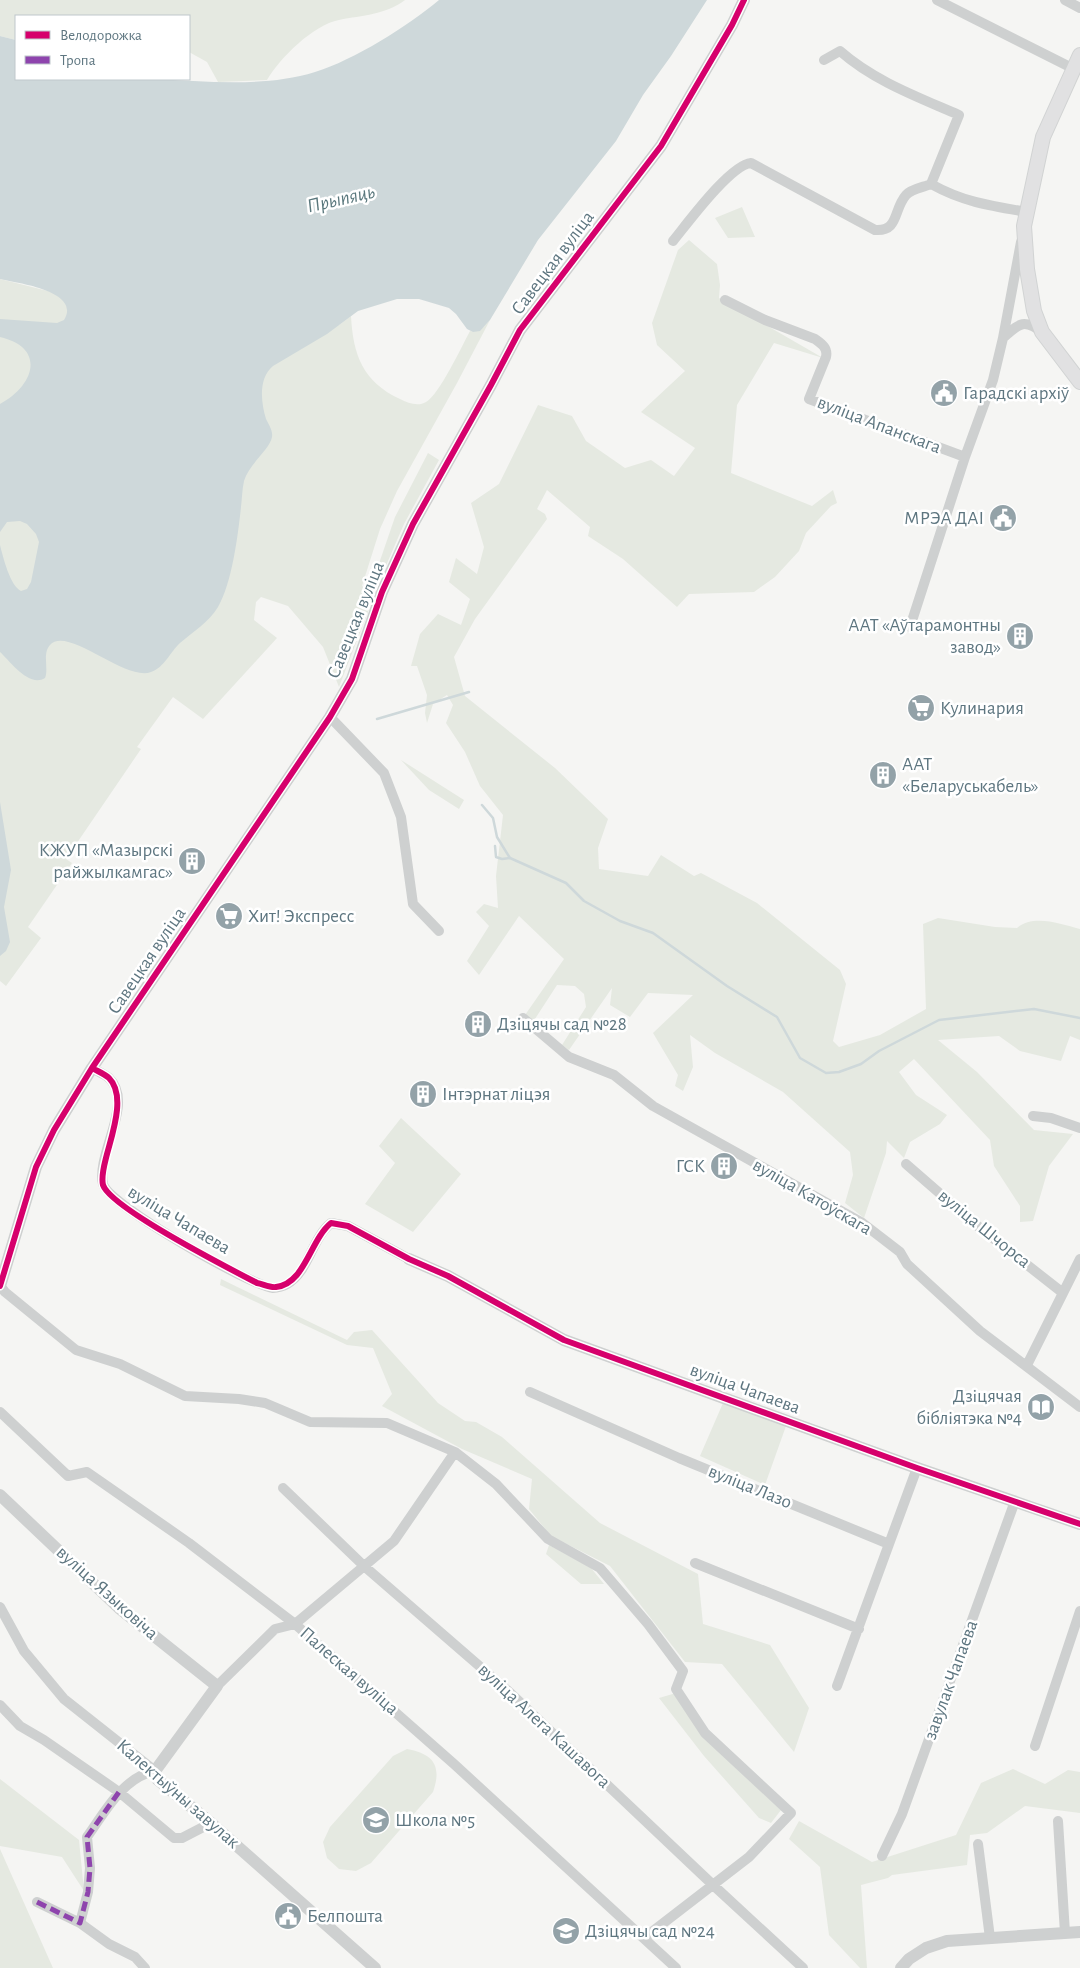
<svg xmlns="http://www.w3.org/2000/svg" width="1080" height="1968" font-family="'Alegreya Sans',sans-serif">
<rect width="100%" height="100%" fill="#f5f5f3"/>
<path fill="#e5e9e1" d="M0,0H405C385,15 363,15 339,20C313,25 280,58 267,80L218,82L207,62L189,52V16H16V40L0,36Z
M742,207L755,237L728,238L715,218Z
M689,240L717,264L720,285L719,298L823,358L774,343L737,405L731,473L812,506L833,490L837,503L831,506L806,533L799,551L775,577L754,592L689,594L677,607L623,559L588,536L590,527L547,490L537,509L545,514L547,519L475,619L454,657L465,696L555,768L608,819L598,848L599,869L648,876L661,855L694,876L701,873L757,903L840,970L846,984L833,1041L839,1047L880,1035L926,1009L923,924L938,918L995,927L1017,928C1034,914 1060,924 1080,929V1040L1070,1036L1061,1061L1020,1051L999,1036L938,1040L977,1072L1034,1130L1073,1134L1049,1166L1033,1221L1020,1222V1206L994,1166L990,1140L914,1059L899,1072L916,1095L947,1115L940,1124L910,1142L904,1158L887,1141L886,1153L864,1218L845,1203L853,1175L850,1152L783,1092L715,1053L690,1035L693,1067L683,1091L675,1086L678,1075L653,1033L693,995L648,993L630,1017L610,1005L612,988L569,1050L562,1045L586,1007L584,994L575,986L557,985L533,1022L525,1015L564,959L519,916L479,975L467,961L489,926L476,912L484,904L498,908L496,876L503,815L480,786L465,752L446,723L453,705L447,695L433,704L427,723L425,713L427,695L417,666H411L420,634L438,614L461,625L470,599L449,582L456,558L477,574L484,547L471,503L499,484L538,405L572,416L586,441L625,468L651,460L674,476L695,448L641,412L685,371L657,345L652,323L678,250Z
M0,279L52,292L60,297L339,325L351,316C353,355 363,382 400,399C408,403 418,407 426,402C439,395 462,346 470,331C479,333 485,326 490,320L457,383L397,491L380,529L362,586L374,596L339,687L323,647L288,606L261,597L256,602L254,620L277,638L203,719L173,697L137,747L141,749L66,859L72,863L28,927L41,938L6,986L0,981Z
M428,453L439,460L404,524L378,584L373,581L395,517Z
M401,760L464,800L459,809L429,790Z
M401,1118L461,1174L413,1232L365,1204L395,1163L379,1146Z
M221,1279L347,1340L354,1332L372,1330L438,1403L465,1421L476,1422L502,1437L600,1523L698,1574L703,1624L770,1645L809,1708L794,1752L722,1664L685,1662L610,1566L551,1536L529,1509L532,1479L462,1449L382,1406L392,1394L373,1348L347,1345L220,1285Z
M723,1403L786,1426L765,1485L700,1456Z
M549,1545L591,1568L604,1584H581L546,1554Z
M676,1693L703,1737L781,1810L771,1823L759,1818L704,1756L659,1698Z
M407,1749C434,1754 442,1766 433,1792L371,1863L356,1871L339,1869L327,1858L323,1842L330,1827L393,1756Z
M1013,1769L1045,1784L1068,1770L1080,1772V1813L1025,1806L987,1833L970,1835L967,1865L892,1875L888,1878L861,1885L867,1968H860L829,1935L820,1867L789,1839L799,1821L872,1862L956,1835L981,1783Z
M0,1779L79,1840L84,1891L62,1857L0,1846Z
M0,1849L53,1968H0Z"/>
<path fill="#ced8da" d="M439,0H707L671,56L643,95L616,141L538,240L490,320L480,331L473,332L467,329L456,314L449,308L419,299H397L358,311L327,334L273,366C258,378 261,403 266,419C269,425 273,431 272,437C270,449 249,464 244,481C242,490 242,499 241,507C238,535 232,583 218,607C208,623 194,631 180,643C170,652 165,667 151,672C126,682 67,625 50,645C42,654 49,668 45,678C29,688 10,661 0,652V545C3,557 10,586 21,591L27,589L31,582L39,542L36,534L27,524L20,521L7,522L0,532V404C34,386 47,348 0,337V319L57,323L64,320C82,291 17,283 0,279V36L16,40V79C62,79 107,77 153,79C206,81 263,88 315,72C354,60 408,26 439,0Z
M0,802L11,870L4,907L10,942L6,951L0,956Z"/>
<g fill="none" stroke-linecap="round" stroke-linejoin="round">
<path stroke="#ced8da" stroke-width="2.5" d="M377,719L469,692
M482,805L493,818L497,837L510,858L566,883L584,901L620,921L653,933L727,986L777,1017L800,1058L826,1073L839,1072L861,1064L879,1051L939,1020L1034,1009L1080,1018
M495,846L496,857L502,859L510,858"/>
<g stroke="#d1d3d3" stroke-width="16">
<path id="secondary" d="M1080,55L1043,137L1024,226L1027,269L1034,311L1042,332L1080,382"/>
</g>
<path stroke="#ced0d0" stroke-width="10" d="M937,0L1074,69
M1065,0L1080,8
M931,184C963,202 991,206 1027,212
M673,241C687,224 730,165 751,163L875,230C899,232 893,210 906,195C911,189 924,187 931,184L959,115C918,97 874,81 840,51L824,60
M725,300L765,320L815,339C822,344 828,348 826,357L809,399L965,457
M1003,338C1019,324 1023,318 1042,332
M910,627L965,457L993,380L1003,338L1021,242
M330,717L384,773L401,817L413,904L439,931
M523,1018L569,1057L614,1075L653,1106L861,1222L900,1252L907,1264L980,1331L1080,1407
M92,1068C97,1071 104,1074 109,1078C135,1103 96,1154 103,1184C109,1205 249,1285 273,1288C277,1288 284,1286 287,1284C308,1273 312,1238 331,1223L348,1226L409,1259
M1033,1116L1051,1118L1080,1128
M906,1164L975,1224L1063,1293
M0,1286L5,1292L76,1350L120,1364L185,1396L239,1399L265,1403L310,1422L387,1423L455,1452L496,1484L548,1539L600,1568L648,1624L683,1671L676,1689L705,1733L791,1813L749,1857L644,1938
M1027,1365L1080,1259
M530,1392L679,1458L889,1544L837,1686
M0,1412L68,1476L87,1472L189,1543L295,1624L454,1764L676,1968
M283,1488L364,1566L507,1690L712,1884L803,1968
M889,1544L917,1468
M695,1563L859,1629
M0,1607L24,1651L64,1699L155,1771
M217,1686L275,1629L295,1624L394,1541L455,1452
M0,1705L20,1726L44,1740L119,1792L174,1838H182L211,1823
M1035,1746L1080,1611
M1058,1821L1065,1933
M978,1844L990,1938
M882,1856L902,1814L1015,1501
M37,1902L80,1923L109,1944L135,1957L145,1968
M80,1923L88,1892L90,1868L87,1837C105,1812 123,1777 155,1771"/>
<path stroke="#ced0d0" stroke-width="12" d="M409,1259L448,1276L564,1340L917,1468L1080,1524
M0,1286L36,1167L54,1130L92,1068L330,717L352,679L382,592L413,524L491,385L520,330L661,146L732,25L744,0
M0,1495L119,1608L217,1686L155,1771L157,1779L211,1823L375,1968
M901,1968L909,1959L926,1948L947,1941L1080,1932"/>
<use href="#secondary" stroke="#e1e1e2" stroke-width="14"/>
<path stroke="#8e44ad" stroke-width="5" stroke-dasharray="10 5" stroke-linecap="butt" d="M37,1902L80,1923L88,1892L90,1868L87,1837L119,1792"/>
<g stroke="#fff" stroke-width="9">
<path id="cycleway" d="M92,1068C97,1071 105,1074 109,1078C127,1096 111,1137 106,1158C104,1166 101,1177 103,1185C111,1208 230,1269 257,1283C263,1284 270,1288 276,1287C305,1284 310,1240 331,1223L348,1226L409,1259L448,1276L564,1340L917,1468L1080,1524
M0,1286L36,1167L54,1130L92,1068L330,717L352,679L382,592L413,524L491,385L520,330L661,146L732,25L744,0"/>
</g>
<use href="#cycleway" stroke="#d6006c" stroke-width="6"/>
</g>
<defs>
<g id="civic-disc" transform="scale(1.4375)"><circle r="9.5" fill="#93a2a8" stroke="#fff"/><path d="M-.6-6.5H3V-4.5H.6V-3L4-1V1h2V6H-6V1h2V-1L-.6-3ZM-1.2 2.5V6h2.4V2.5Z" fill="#fff"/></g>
<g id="building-disc" transform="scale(1.4375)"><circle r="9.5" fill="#93a2a8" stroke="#fff"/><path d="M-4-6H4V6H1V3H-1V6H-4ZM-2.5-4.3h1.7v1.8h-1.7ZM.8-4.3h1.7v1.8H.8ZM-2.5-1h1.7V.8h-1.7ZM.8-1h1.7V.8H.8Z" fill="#fff"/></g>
<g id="supermarket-disc" transform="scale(1.4375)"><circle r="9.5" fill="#93a2a8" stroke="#fff"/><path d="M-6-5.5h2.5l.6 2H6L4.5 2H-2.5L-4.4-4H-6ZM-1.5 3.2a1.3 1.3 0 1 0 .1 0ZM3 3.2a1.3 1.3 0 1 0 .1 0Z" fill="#fff"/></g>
<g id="library-disc" transform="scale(1.4375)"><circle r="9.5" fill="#93a2a8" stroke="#fff"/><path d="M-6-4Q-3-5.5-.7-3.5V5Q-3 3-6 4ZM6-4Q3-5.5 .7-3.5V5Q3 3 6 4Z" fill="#fff"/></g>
<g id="school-disc" transform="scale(1.4375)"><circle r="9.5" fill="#93a2a8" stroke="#fff"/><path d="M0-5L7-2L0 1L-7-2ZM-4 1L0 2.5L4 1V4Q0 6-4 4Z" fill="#fff"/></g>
</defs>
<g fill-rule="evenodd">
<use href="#civic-disc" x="944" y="393"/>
<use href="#civic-disc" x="1003" y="518"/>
<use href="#building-disc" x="1020" y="636"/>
<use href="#supermarket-disc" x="921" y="708"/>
<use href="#building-disc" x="883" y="775"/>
<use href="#building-disc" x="192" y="861"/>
<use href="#supermarket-disc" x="229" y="916"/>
<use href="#building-disc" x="478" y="1024"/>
<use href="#building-disc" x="423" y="1094"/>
<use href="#building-disc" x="724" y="1166"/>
<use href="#library-disc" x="1041" y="1407"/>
<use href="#school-disc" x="376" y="1820"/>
<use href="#civic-disc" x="288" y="1916"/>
<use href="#school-disc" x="566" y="1931"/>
</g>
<g text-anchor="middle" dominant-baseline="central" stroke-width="5" stroke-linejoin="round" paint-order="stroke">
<g font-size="19" fill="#5e7680" stroke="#fff">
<text transform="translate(553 263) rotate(-53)">Савецкая вуліца</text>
<text transform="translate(879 425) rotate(21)">вуліца Апанскага</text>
<text transform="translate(356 620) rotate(-68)">Савецкая вуліца</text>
<text transform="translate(147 961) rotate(-56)">Савецкая вуліца</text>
<text transform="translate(812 1197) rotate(30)">вуліца Катоўскага</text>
<text transform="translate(179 1220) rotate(31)">вуліца Чапаева</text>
<text transform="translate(984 1229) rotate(39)">вуліца Шчорса</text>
<text transform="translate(745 1389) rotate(20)">вуліца Чапаева</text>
<text transform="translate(750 1487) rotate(22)">вуліца Лазо</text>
<text transform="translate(107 1593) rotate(42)">вуліца Языковіча</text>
<text transform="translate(349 1671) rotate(41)">Палеская вуліца</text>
<text transform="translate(951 1680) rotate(-70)">завулак Чапаева</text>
<text transform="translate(544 1726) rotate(43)">вуліца Алега Кашавога</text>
<text transform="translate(178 1794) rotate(41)">Калектыўны завулак</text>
</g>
<g font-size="19" fill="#5e7680" stroke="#fff" text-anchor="start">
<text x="963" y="393">Гарадскі архіў</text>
<text x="984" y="518" text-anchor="end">МРЭА ДАІ</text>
<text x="1001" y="625" text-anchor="end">ААТ «Аўтарамонтны<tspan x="1001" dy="22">завод»</tspan></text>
<text x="940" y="708">Кулинария</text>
<text x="902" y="764">ААТ<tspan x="902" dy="22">«Беларуськабель»</tspan></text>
<text x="173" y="850" text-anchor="end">КЖУП «Мазырскі<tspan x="173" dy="22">райжылкамгас»</tspan></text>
<text x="248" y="916">Хит! Экспресс</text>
<text x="497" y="1024">Дзіцячы сад №28</text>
<text x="442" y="1094">Інтэрнат ліцэя</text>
<text x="705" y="1166" text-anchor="end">ГСК</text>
<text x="1022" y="1396" text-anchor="end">Дзіцячая<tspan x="1022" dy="22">бібліятэка №4</tspan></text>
<text x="395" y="1820">Школа №5</text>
<text x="307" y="1916">Белпошта</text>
<text x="585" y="1931">Дзіцячы сад №24</text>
</g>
<g font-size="20" font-style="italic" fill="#59777c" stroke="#fff">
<text transform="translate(341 199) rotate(-13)">Прыпяць</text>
</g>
</g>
<rect x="15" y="15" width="175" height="65" fill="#ffffff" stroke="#bfc8cc"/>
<rect x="25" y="31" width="25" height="8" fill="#d6006c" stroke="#bfc8cc"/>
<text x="60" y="40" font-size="15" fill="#5e7680">Велодорожка</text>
<rect x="25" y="56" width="25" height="8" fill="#8e44ad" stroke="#bfc8cc"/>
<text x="60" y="65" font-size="15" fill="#5e7680">Тропа</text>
</svg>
